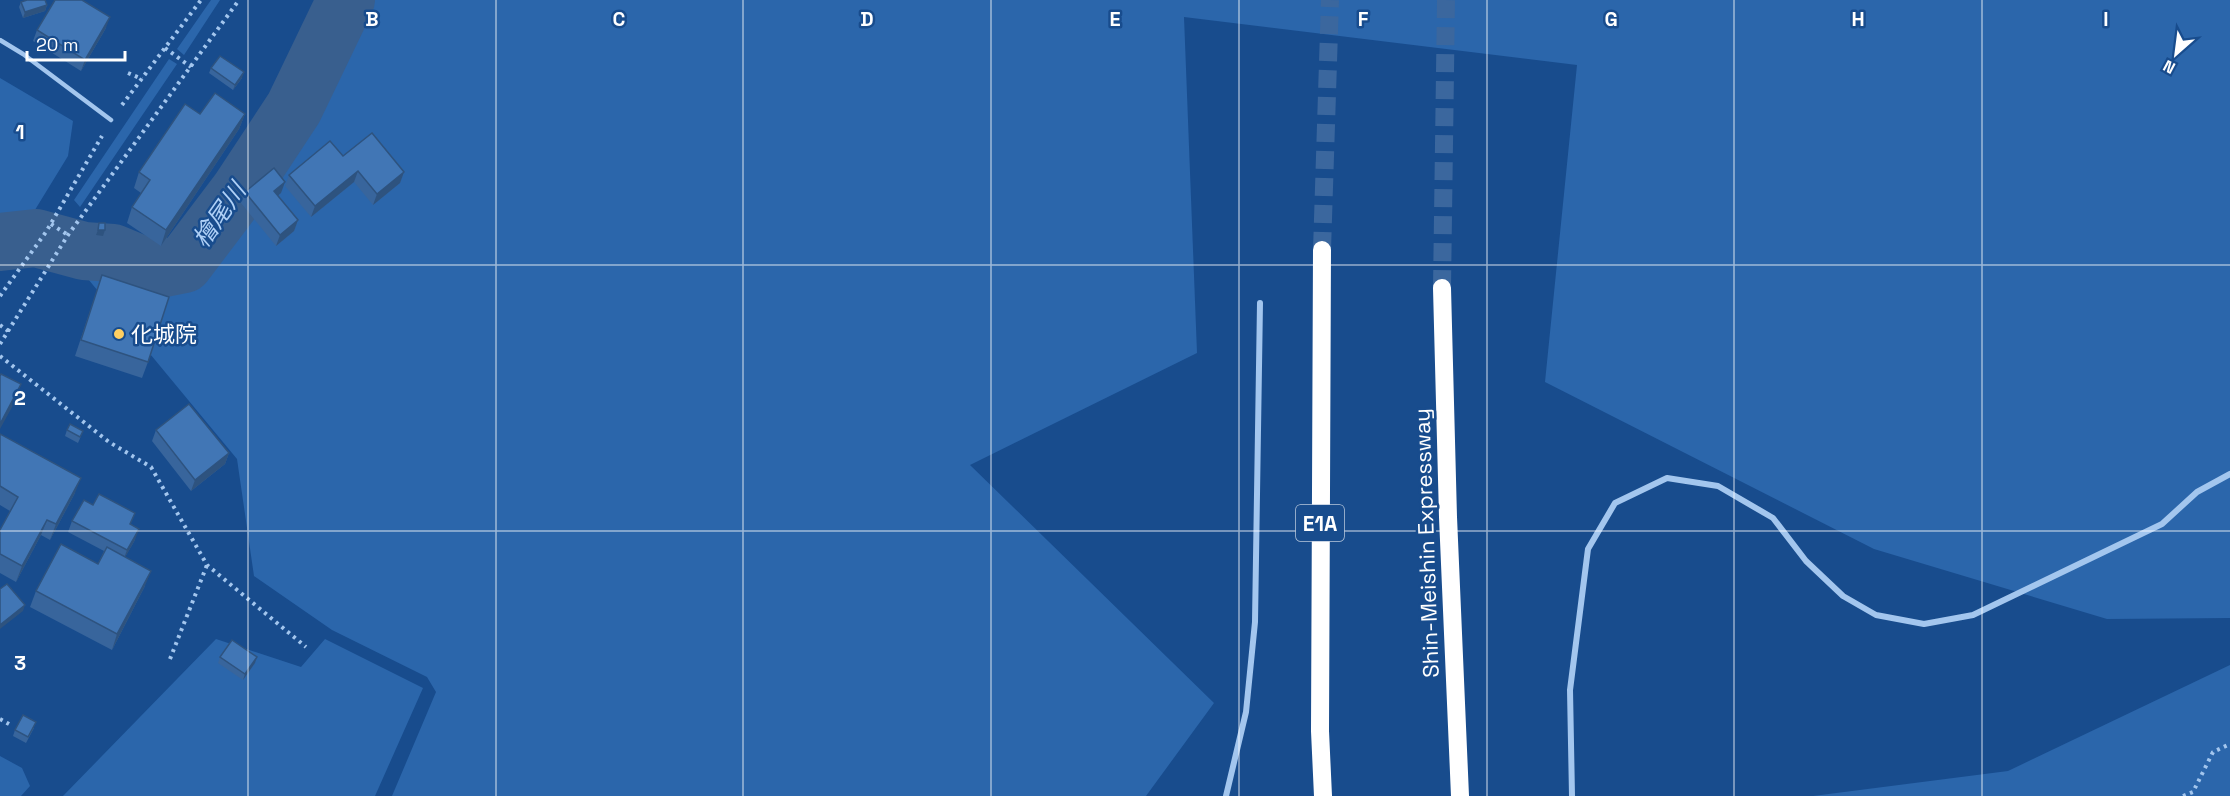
<svg xmlns="http://www.w3.org/2000/svg" width="2230" height="796" font-family="'Space Grotesk','Noto Sans JP',sans-serif">
<rect width="100%" height="100%" fill="#184c8d"/>
<path fill="#2b66ab" d="M211,0H220L184,55L177,49Z
M336,0H2230V618L2107,619L1874,549L1545,382L1577,65L1184,17L1197,353L970,465L1214,703L1146,796H392L436,692L427,677L332,630L254,576L237,459L69,256L115,245L157,260L180,258L285,108L324,30Z
M169,59L177,64L80,207L74,200Z
M0,78L73,121L68,156L0,267Z
M216,639L301,667L325,639L423,688L375,796H63Z
M2230,665V796H1813L2008,771Z
M0,756L22,768L30,786L21,796H0Z"/>
<g fill="none" stroke-linecap="round" stroke-linejoin="round">
<path stroke="#395f8e" stroke-width="58" d="M0,242L36,238L84,251L113,253L154,270L184,264L240,190L294,108L346,0"/>
<path stroke="#3b679e" stroke-width="18" stroke-dasharray="18 9" stroke-linecap="butt" d="M1322,250L1330,0
M1442,288L1446,0"/>
<path stroke="#a3c6ee" stroke-width="4" stroke-dasharray="3 4.5" stroke-linecap="butt" d="M165,48L191,67
M128,73L142,79
M122,105L201,0
M51,224L68,235
M0,296L46,232L102,136
M0,325L8,331
M0,344L68,235L239,0
M0,356L109,442L151,467L207,565L306,647
M170,659L207,565
M0,719L9,724
M2183,796L2193,792L2213,752L2230,744"/>
<path stroke="#a3c6ee" stroke-width="4.5" d="M0,40L23,54L111,120"/>
<path stroke="#a3c6ee" stroke-width="6" d="M1226,796L1246,712L1255,622L1260,303
M1572,796L1570,690L1588,549L1615,503L1667,478L1718,486L1773,518L1806,561L1843,596L1876,615L1924,624L1973,615L2162,524L2197,492L2230,474"/>
<path stroke="#fff" stroke-width="18" d="M1322,250L1320,731L1323,796
M1442,288L1448,517L1460,796"/>
</g>
<path fill="#38659c" d="M21,2L47,5L45,11L23,18L19,7Z
M106,28L81,71L33,41L37,30Z
M211,68L242,78L233,90L209,73Z
M200,114H245L239,129L161,246L127,223L132,207L141,193L134,188L139,172Z
M343,156L404,172L400,183L373,205L354,182L311,217L285,186L289,175Z
M245,192L281,193L278,196L298,220L294,231L276,246L241,203Z
M102,275L148,362L142,378L75,356Z
M67,430L81,436L78,443L65,436Z
M156,430L229,453L225,464L191,491L152,441Z
M0,434L75,493L50,540L41,535L16,582L0,573V530L10,511L0,505Z
M72,521L131,525L135,540L125,557L145,586L112,650L30,607L36,591L98,564L104,551L68,532Z
M220,657L255,663L243,680L218,663Z
M34,728L26,743L13,736L15,730Z"/>
<path fill="#2e537f" d="M47,5L45,11L23,18L25,12Z
M110,17L106,28L81,71L85,60Z
M244,72L242,78L233,90L235,85Z
M245,114L239,129L161,246L166,230Z
M358,171L354,182L311,217L315,206Z
M404,172L400,183L373,205L377,194Z
M285,182L281,193L270,202L274,191Z
M298,220L294,231L276,246L280,235Z
M98,230H105L103,236L96,235Z
M21,384L16,400L0,429V424Z
M229,453L225,464L191,491L195,480Z
M81,478L75,493L50,540L56,524Z
M47,520L41,535L16,582L22,566Z
M139,529L135,540L123,561L127,550Z
M151,571L145,586L112,650L117,634Z
M25,605L23,611L0,629V625Z
M257,657L255,663L243,680L245,674Z"/>
<path fill="#4176b5" stroke="#2e537f" stroke-width="1.5" d="M27,0H45L47,5L25,12L21,2Z
M55,0H82L110,17L85,60L37,30Z
M220,56L244,72L235,85L211,68Z
M215,93L245,114L166,230L132,207L150,180L139,172L185,104L200,114Z
M372,133L404,172L377,194L358,171L315,206L289,175L330,141L343,156Z
M274,168L285,182L274,191L298,220L280,235L245,192Z
M99,223H105V230H98Z
M102,275L169,297L148,362L81,340Z
M1,374L21,384L0,424V376Z
M189,404L229,453L195,480L156,430Z
M70,424L83,431L80,437L67,430Z
M0,434L81,478L56,524L47,520L22,566L0,554V530L18,497L0,486Z
M99,494L135,513L130,524L139,529L127,550L72,521L84,500L93,505Z
M61,544L98,564L107,547L151,571L117,634L36,591Z
M7,584L25,605L0,625V589Z
M232,640L257,657L245,674L220,657Z
M23,715L36,722L28,737L15,730Z"/>
<path fill="none" stroke="#fff" stroke-width="1.5" stroke-opacity="0.55" d="M248,0V796M496,0V796M743,0V796M991,0V796M1239,0V796M1487,0V796M1734,0V796M1982,0V796M0,265H2230M0,531H2230"/>
<circle fill="#ffcf61" stroke="#184c8d" stroke-width="2" cx="119" cy="334" r="6"/>
<g text-anchor="middle" dominant-baseline="central" stroke-width="5" stroke-linejoin="round" paint-order="stroke">
<rect fill="#184c8d" stroke="#bac9dd" stroke-width="1.5" x="1296" y="505" width="48" height="36" rx="4.5"/>
<g font-size="21" font-weight="bold" fill="#fff">
<text x="1320" y="523">E1A</text>
</g>
<g font-size="22" fill="#fff" stroke="#184c8d" text-anchor="start">
<text x="131" y="334">化城院</text>
</g>
<g font-size="22" fill="#fff" stroke="#184c8d">
<text transform="translate(1426 543) rotate(-92)">Shin-Meishin Expressway</text>
</g>
<g font-size="24" font-style="italic" fill="#afd0f6" stroke="#184c8d">
<text transform="translate(219 215) rotate(-55)">檜尾川</text>
</g>
</g>
<g font-size="20" text-anchor="middle" font-weight="bold" fill="#fff" stroke="#184c8d" stroke-width="5" stroke-linejoin="round" paint-order="stroke">
<text x="372" y="26">B</text>
<text x="619" y="26">C</text>
<text x="867" y="26">D</text>
<text x="1115" y="26">E</text>
<text x="1363" y="26">F</text>
<text x="1611" y="26">G</text>
<text x="1858" y="26">H</text>
<text x="2106" y="26">I</text>
<text x="20" y="139">1</text>
<text x="20" y="405">2</text>
<text x="20" y="670">3</text>
</g>
<g transform="translate(2176 54) rotate(208)" stroke="#184c8d" stroke-width="4.5" paint-order="stroke">
<path d="M0-4.5L10 22L0 15L-10 22Z" fill="#ffffff"/>
<text y="-9" font-size="16" font-weight="bold" text-anchor="middle" fill="#ffffff">N</text>
</g>
<path d="M27 51v9h98v-9" fill="none" stroke="#ffffff" stroke-width="3"/>
<text x="36" y="51" font-size="18" fill="#ffffff" stroke="#184c8d" stroke-width="4.5" paint-order="stroke">20 m</text>
</svg>
